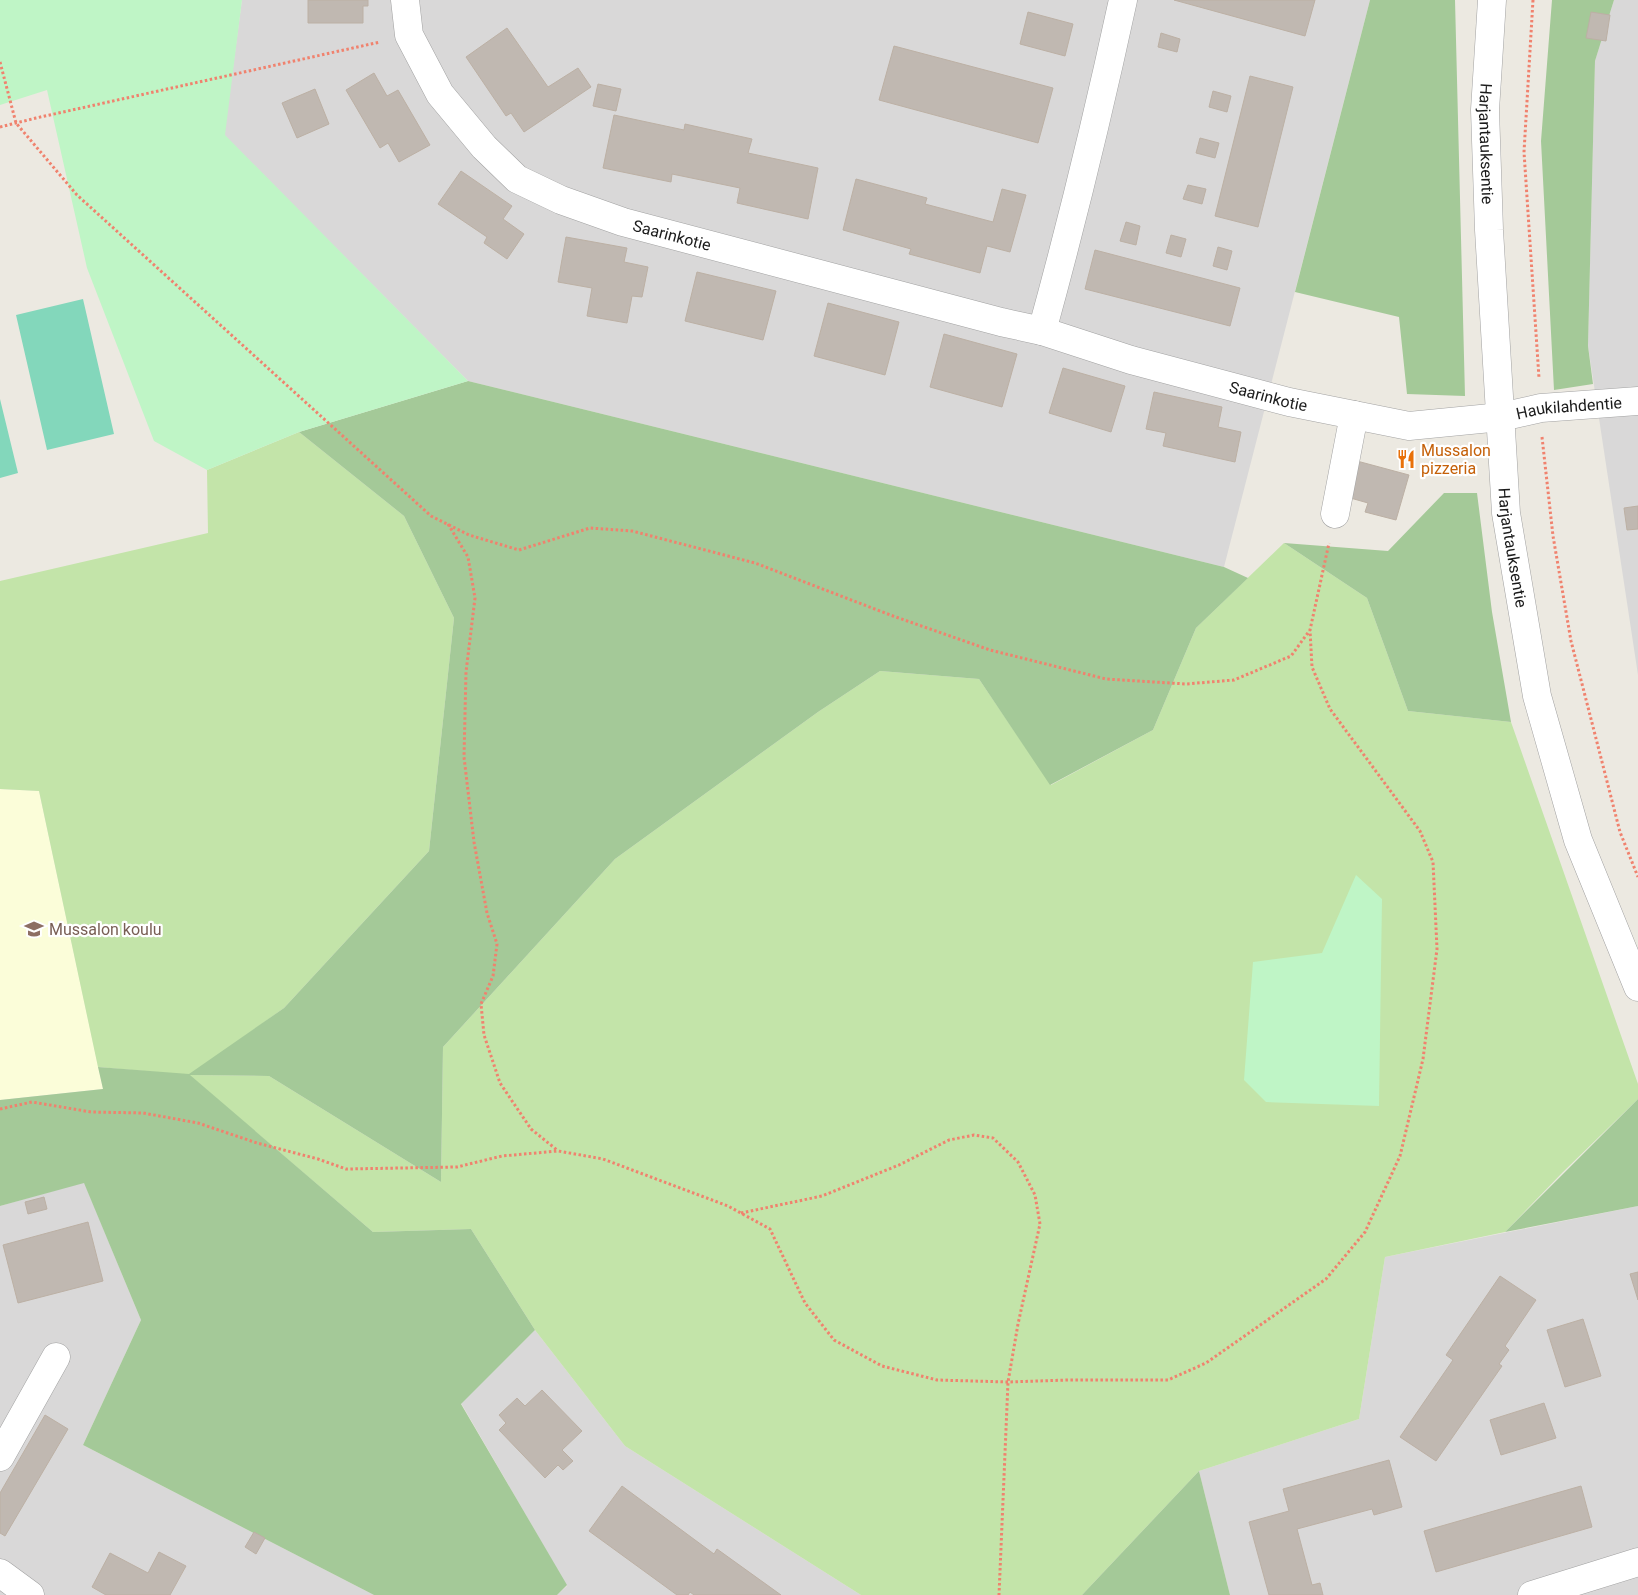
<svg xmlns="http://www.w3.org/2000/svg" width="1638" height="1595" font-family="Roboto,sans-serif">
<rect width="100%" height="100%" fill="#ece9e1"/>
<path fill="#d9d8d8" d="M242,0H1370L1224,567L468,381L224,135Z
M1614,0H1638V675L1588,346L1595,61Z
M84,1182L141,1320L83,1445L374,1595H0V1206Z
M1638,1206V1595H1230L1199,1471L1359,1419L1385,1257Z
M535,1330L625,1446L861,1595H557L567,1586L461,1403Z"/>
<path fill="#fbfdd9" d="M0,789L39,791L103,1089L0,1100Z"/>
<path fill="#c3e4a9" d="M299,432L404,516L454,618L429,851L284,1008L190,1075L269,1076L441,1182L443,1047L615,859L818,712L880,671L979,679L1051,785L1153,730L1196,628L1284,543L1367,598L1408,711L1511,722L1638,1084V1099L1563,1172L1505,1232L1385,1257L1359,1419L1199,1471L1082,1595H861L625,1446L535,1330L471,1229L373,1232L189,1075L98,1067L39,791L0,789V581L208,533L207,470Z"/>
<path fill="#a4c998" d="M1370,0H1455L1465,396L1407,394L1399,317L1295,292Z
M1552,0H1614L1595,61L1588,346L1593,384L1554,390L1541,141Z
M468,381L1224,567L1248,578L1196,628L1153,730L1050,785L979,679L880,671L818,712L615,859L443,1047L441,1182L269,1076L190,1075L373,1232L471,1229L535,1330L461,1404L567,1585L557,1595H374L83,1445L141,1320L84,1183L0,1206V1100L103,1089L98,1067L189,1074L284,1008L429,851L454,618L404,516L299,432Z
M1444,493H1477L1492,612L1511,722L1408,711L1367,598L1284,543L1388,551Z
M1638,1099V1206L1505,1232Z
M1199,1471L1230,1595H1082Z"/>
<path fill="#bff5c6" d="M0,0H242L225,135L468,381L299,432L207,470L154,441L87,268L47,90L0,105Z
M1356,875L1382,899L1379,1106L1266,1102L1244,1080L1253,962L1322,953Z"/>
<path fill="#83d7bb" d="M83,299L114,434L47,450L16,315Z
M0,399L18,473L0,478Z"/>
<path fill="#c0b8b1" stroke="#bcb0a4" d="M308,0H368V6H363V23H308Z
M1174,0H1315L1305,36Z
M1028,12L1073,24L1065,56L1020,44Z
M1591,12L1610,15L1606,41L1586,38Z
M507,28L548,87L578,68L591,87L524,132L511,113L506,116L466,57Z
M1161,33L1180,39L1177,52L1158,47Z
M894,46L1053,88L1038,143L879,100Z
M374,73L387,96L398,90L430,145L399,162L388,143L380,148L346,90Z
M1250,76L1293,87L1258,227L1215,216Z
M598,84L621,89L616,111L593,106Z
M315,89L329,124L297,138L282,103Z
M1213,91L1231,96L1227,112L1209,107Z
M614,115L684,130L685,124L752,139L748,153L818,168L808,219L737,203L740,188L672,174L671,182L603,168Z
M1200,138L1219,143L1215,158L1196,153Z
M461,171L512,206L503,219L524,234L507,259L484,243L487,237L438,204Z
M856,179L927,198L925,204L993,222L1002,189L1026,195L1010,252L987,246L980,273L909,254L911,249L843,230Z
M1188,185L1206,189L1202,204L1183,199Z
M1126,222L1140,226L1136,245L1120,241Z
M1171,235L1186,239L1181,257L1166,253Z
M566,237L627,248L624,262L648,267L642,297L632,296L627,323L587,316L592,288L558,282Z
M1218,247L1232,251L1227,270L1213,266Z
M1095,250L1240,288L1230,326L1085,289Z
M697,272L776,291L763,340L685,321Z
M828,303L899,322L885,375L814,356Z
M944,334L1017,354L1002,407L930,387Z
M1063,368L1125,386L1111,432L1049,413Z
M1154,392L1222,407L1218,427L1241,432L1235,462L1163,446L1166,433L1146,429Z
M1357,461L1409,475L1396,520L1365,512L1368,503L1347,497Z
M1638,506V529L1627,530L1624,508Z
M44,1197L47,1209L28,1214L25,1202Z
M88,1222L103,1281L18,1303L3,1245Z
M1638,1272V1300L1630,1274Z
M1500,1276L1536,1300L1505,1346L1509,1350L1499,1364L1502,1366L1436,1461L1400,1437L1453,1360L1446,1355Z
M1583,1319L1601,1376L1565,1387L1547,1330Z
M542,1390L582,1431L562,1450L573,1461L563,1470L558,1465L545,1478L499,1430L506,1423L499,1415L517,1398L525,1406Z
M1544,1403L1556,1438L1501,1455L1490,1420Z
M45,1415L68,1429L5,1536L0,1533V1493Z
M1389,1460L1402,1507L1374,1515L1372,1509L1297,1529L1312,1585L1320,1583L1323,1595H1269L1249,1522L1289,1511L1283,1489Z
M622,1486L714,1554L717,1549L781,1595H694L690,1592L688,1595H677L589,1531Z
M1581,1486L1592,1527L1436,1572L1424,1531Z
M254,1532L265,1538L256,1554L245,1547Z
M159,1552L186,1566L170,1595H106L92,1587L110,1553L148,1573Z"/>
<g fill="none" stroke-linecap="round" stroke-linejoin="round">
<g stroke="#a2a2a2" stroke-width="29">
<g id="minor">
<path id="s1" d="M405,0L409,35L440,94L484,147L517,179L561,200L623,222L1001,322L1042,331L1131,360L1289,402L1409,426L1501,417L1541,408L1638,401"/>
<path id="s2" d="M1492,0L1485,110L1489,230L1506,513L1537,696L1578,840L1638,987"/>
<path d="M1042,331C1072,222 1099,111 1123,0"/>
<path d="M1335,514L1354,415"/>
<path d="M0,1457L56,1357"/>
<path d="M0,1573L30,1595"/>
<path d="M1532,1595L1638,1562"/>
</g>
</g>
<path stroke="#f0826e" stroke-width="3" stroke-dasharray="2.5 2.5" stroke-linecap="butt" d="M1533,0L1524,152L1539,378
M0,62L16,123L77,195L431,516L469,535L519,550L590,528L632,531L755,563L893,616L990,650L1106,679L1186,684L1234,680L1291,656L1310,630L1329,543
M0,127L36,118L380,42
M1542,437L1553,536L1571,641L1620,832L1638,877
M448,524L468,557L475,598L466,672L464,757L474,842L487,913L497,944L493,976L481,1004L484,1035L500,1083L531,1129L557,1150
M0,1109L32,1102L91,1112L143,1113L198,1123L257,1143L318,1159L346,1169L457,1167L502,1156L558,1151L603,1159L728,1206L770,1229L805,1303L834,1340L882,1366L937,1380L1008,1382L1069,1380H1168L1206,1363L1326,1279L1365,1232L1400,1156L1423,1059L1437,949L1433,862L1420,831L1330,709L1312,667L1310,630
M741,1213L822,1196L899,1165L949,1140L974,1135L993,1138L1018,1162L1035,1195L1040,1224L1018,1324L1008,1382L999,1595"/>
<use href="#minor" stroke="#fff" stroke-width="28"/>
</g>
<defs>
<g id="restaurant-bare" transform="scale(1.5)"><path d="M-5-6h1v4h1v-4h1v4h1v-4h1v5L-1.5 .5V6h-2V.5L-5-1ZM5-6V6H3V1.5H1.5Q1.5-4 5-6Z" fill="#e8710a" stroke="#fff" stroke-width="2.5" paint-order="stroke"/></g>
<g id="school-bare" transform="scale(1.5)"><path d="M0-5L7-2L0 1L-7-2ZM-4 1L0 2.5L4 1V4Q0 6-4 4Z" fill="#8d6e63" stroke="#fff" stroke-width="2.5" paint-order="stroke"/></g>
</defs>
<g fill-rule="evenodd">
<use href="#restaurant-bare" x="1406" y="459"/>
<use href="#school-bare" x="34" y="929"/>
</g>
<g text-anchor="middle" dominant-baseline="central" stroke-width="4.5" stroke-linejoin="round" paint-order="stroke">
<g font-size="16" fill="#1b1b1b" stroke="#fff">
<text stroke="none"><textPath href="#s2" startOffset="144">Harjantauksentie</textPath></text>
<text stroke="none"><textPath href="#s1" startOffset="382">Saarinkotie</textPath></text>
<text stroke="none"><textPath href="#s1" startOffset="1000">Saarinkotie</textPath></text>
<text stroke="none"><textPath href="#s1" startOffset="1305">Haukilahdentie</textPath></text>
<text stroke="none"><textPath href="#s2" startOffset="549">Harjantauksentie</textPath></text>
</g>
<g font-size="16" fill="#c56008" stroke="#fff" text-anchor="start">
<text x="1421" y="450">Mussalon<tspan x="1421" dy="18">pizzeria</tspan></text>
</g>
<g font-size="16" fill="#785e54" stroke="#fff" text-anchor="start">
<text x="49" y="929">Mussalon koulu</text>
</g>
</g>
</svg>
